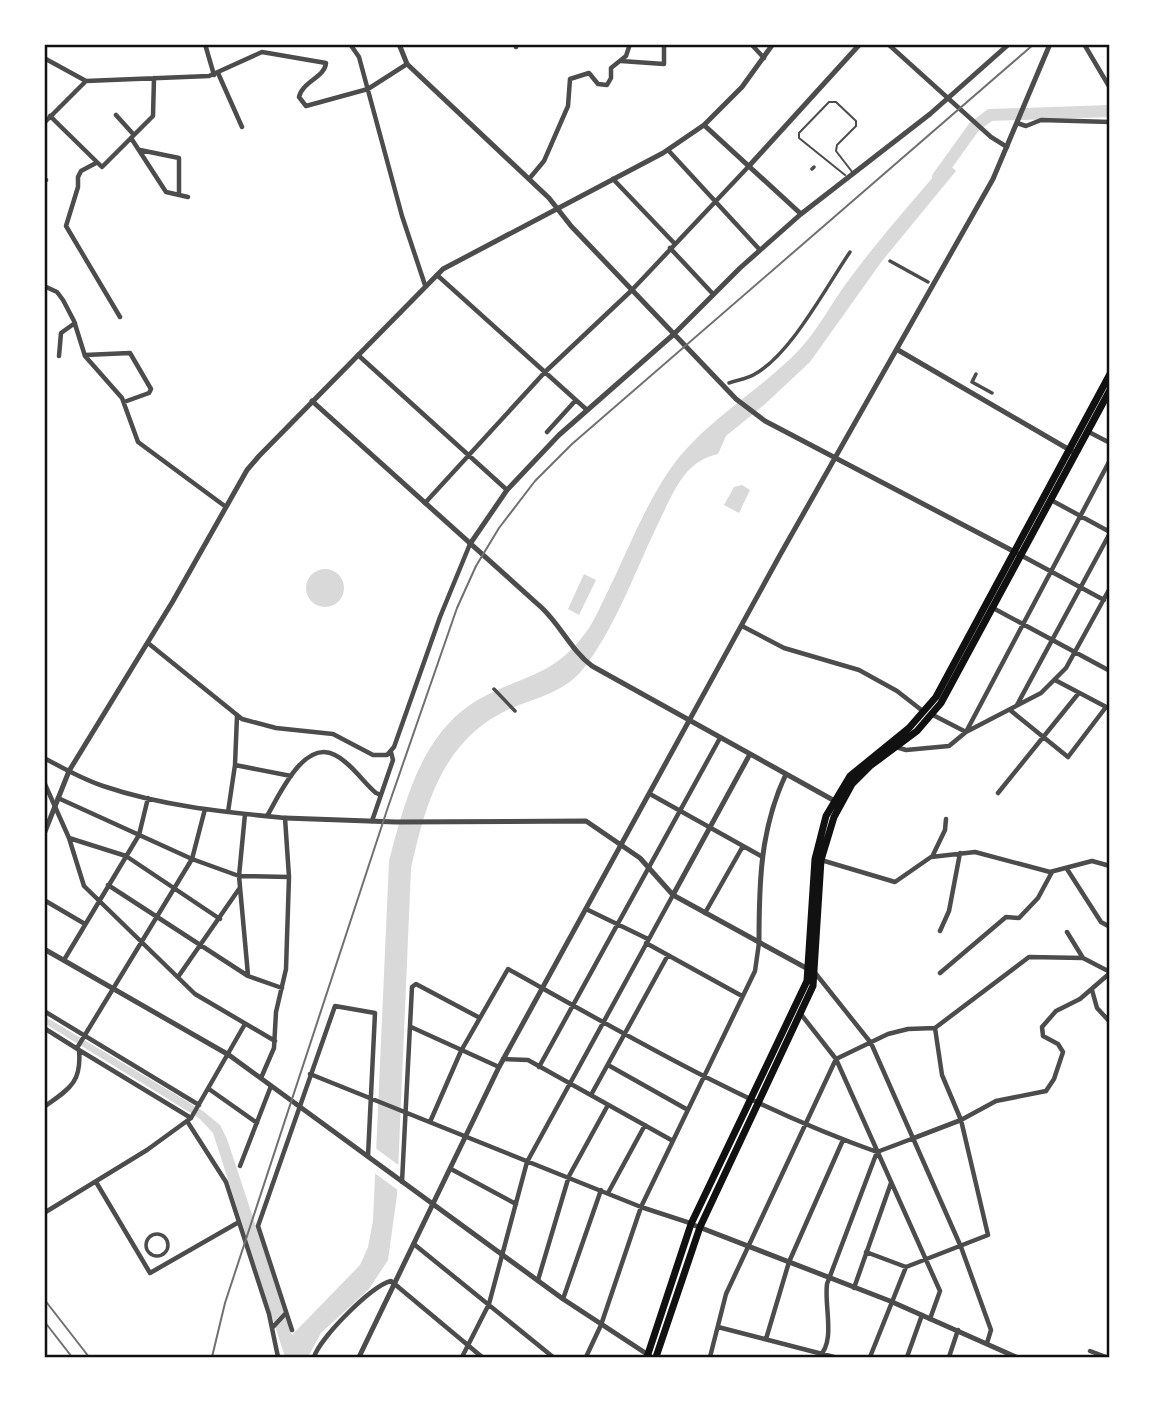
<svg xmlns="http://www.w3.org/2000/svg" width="1154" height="1401" font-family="'PT Serif',serif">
<rect width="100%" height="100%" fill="#fff"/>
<path fill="#d9d9d9" d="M946,162L956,171L882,261L810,362L764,405L726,436L718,454C705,457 696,462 687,472C674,487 665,510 656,528C634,574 615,628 583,669C566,691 539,697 514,707C445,736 426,800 411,869L397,1195L388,1260L369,1289L321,1333L308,1357H285L213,1133L199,1118L44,1023V1016L203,1111L220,1125L227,1139L292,1335L360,1265L368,1247L373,1221L389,861C405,800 423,727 485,696C530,673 556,675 589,628C596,617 602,603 608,591C628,550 645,505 671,468C704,421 760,391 799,350C817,331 830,306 845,285C876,242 912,202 946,162Z
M742,485L750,490L739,513L724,505L734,487Z
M306 588a19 19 0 1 1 38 0a19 19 0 1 1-38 0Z
M584,574L596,580L579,615L568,609Z"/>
<path fill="#fff" d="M374,1147L401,1167L399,1191L372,1171Z"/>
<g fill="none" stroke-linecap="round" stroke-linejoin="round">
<path stroke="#d9d9d9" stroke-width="12" d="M938,177L974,127L990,115L1110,111"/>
<path stroke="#4c4c4c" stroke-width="2" d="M845,175L799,138V133L829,102H836L856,121V126L837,145L836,151L853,173"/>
<path stroke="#4c4c4c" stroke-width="3.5" d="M812,169L814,167
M890,261L928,282
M976,374L972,382L992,393
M729,383C737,380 747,379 755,374C791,354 826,287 850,252
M494,689L515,711
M146 1245a11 11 0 1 1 22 0a11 11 0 1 1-22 0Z"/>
<path stroke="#4c4c4c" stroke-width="4.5" d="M205,44L214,75
M350,44L359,57L402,216L425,285
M751,44L764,58
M888,44L991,137L1007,147
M1084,44L1110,88
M516,47L517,44
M44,58L86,81L209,76L262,52L326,63C325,77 302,82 299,97L306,106L368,89L407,64
M621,61L664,64V44
M218,73L242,127
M116,115L134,135
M50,116L102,167L153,116L154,78
M44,123L86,81
M1017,123L1026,126L1041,120L1110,122
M131,138L166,192L188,197
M140,150L179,158V195
M668,150L760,250
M96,163L81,171L78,177V187L66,226L120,317
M529,179L544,161L568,106L570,79L589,73L598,84L607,85L611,78V68L626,56L630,44
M613,179L675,244
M44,181L46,180
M670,248L713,294
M437,275L587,410
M44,286L57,292L63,300L74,321L85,356L122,398L138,442L226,507
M85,355L130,353L151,389L149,393L124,402
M358,355L507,490
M59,356L61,333L75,323
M1087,431L1110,443
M547,432L576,400
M1051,500L1110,532
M425,503L545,372L632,290L749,166
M1013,551L1104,600
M993,608L1110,671
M742,626L784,648L859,670L897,691L924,712
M148,643L242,719L276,728L333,734L373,755H387L394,747L440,617L470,544
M1055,680L1110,709
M1017,705L1110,533
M1010,710L1068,757L1106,707
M933,715L966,732L1110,460
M896,747L906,750L949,746L966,732L1041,693L1066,668L1110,588
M44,758C63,768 82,779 103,786C162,806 223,812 285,818L289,877L286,969L276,1012L274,1048L261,1078
M235,765L291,776
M44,782L69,838L84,886L195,994L275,1041
M998,793L1078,694
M650,794L761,856
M58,798L192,859L239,876L289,877
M228,812L235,765L237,716
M245,814L239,876L248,975
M267,816C279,796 304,738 335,755C351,763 363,782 376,793L381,795
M372,821L393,760L391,752
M69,838L126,856L220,919
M932,857L945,830L946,819
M821,860L895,882L931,857L975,852L1050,872L1092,861L1110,866
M1067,869L1101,922L1110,927
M108,885L248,976L282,988
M44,900L85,924
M586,909L648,939
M705,913L743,846
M940,931L949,911L960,853
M1067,932L1083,958
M646,943L742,996
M64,960L139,835L148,798
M940,973L1006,917L1019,918L1038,898L1052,872
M816,974L871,1043L961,1247L991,1330L987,1343
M178,977L239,889
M1092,990L1097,1008L1110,1022
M44,1011L199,1105
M800,1013L836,1059L940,1291L930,1319
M411,1027L499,1067
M44,1028L79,1050C82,1083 69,1089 44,1107
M77,1048L192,859L205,809
M79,1050L191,1118
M503,1059L528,1060L673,1141
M608,1065L688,1110
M539,1067L720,738
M310,1074L641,1207L690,1223
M209,1089L257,1123
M591,1095L668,955
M961,1120L996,1101L1046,1091L1054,1079L1063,1052L1058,1044L1043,1036L1042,1027L1056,1011L1080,999L1110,973
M187,1121L226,1182L269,1314L278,1357
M430,1122L461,1051L508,969C628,1036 747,1106 877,1152L914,1138
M240,1166L271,1086
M451,1169L516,1204
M96,1182L150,1273L239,1222
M402,1182L412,987L416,984L480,1018
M608,1193L645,1125
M44,1213L147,1150L191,1118L245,1024
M415,1245L553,1357
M866,1252L906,1267
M538,1280L569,1176L608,1105
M854,1288L891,1183
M563,1299L601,1190
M273,1327L286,1313
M718,1327L834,1357
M292,1330L258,1226L335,1006L375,1013L368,1156
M766,1339L789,1262L843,1140
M1090,1351L1106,1357
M314,1357C320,1338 371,1286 391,1281L482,1357
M462,1357L489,1304L527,1162L673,895
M586,1357L601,1325L641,1207L755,971L759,943
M710,1357L726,1294L836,1059L888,1034L908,1029L935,1028L1029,957L1083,958L1110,972
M819,1357C836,1341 824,1307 827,1284L877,1152
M870,1357L906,1267L988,1235L961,1120L942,1075L935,1028
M907,1357L922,1315
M949,1357L958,1330"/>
<path stroke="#4c4c4c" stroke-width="5" d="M399,44L407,64L549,198L571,226L736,399L765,421L1013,551
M704,125L801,214
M749,166L860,44
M898,350L1075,453
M312,401L542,608C561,626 571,650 592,666L833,800
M470,544L507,490L559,435L674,334L740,268L801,214L930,114L1009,44
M285,818L396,822L586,821L640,858L673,895L808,969
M44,834L69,771L173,601L247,470L259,456L443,269L663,153L704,125L742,87L773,44
M673,895L750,754
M759,943C759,883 760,829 786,774
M44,949L229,1055L563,1299L650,1356
M914,1138L961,1120
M691,1224L890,1301L1016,1357
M359,1357L499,1067L780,555L993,179L1050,44"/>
<path stroke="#111" stroke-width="7" d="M647,1357L691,1224L807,981L815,859L826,816L850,776L909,728L936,697L1110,374
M656,1357L700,1227L813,986L821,860L834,817L852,784L870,766L917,731L941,703L1110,390"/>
<path stroke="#707070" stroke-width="2" d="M44,1299L89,1357
M44,1321L72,1357
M212,1357L225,1303L388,807L457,608L476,566L499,528L535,481L572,444L1034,44"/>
</g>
<rect width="1154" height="1401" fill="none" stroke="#ffffff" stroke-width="91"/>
<rect x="46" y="46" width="1062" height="1310" fill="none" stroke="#111" stroke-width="2.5"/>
</svg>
